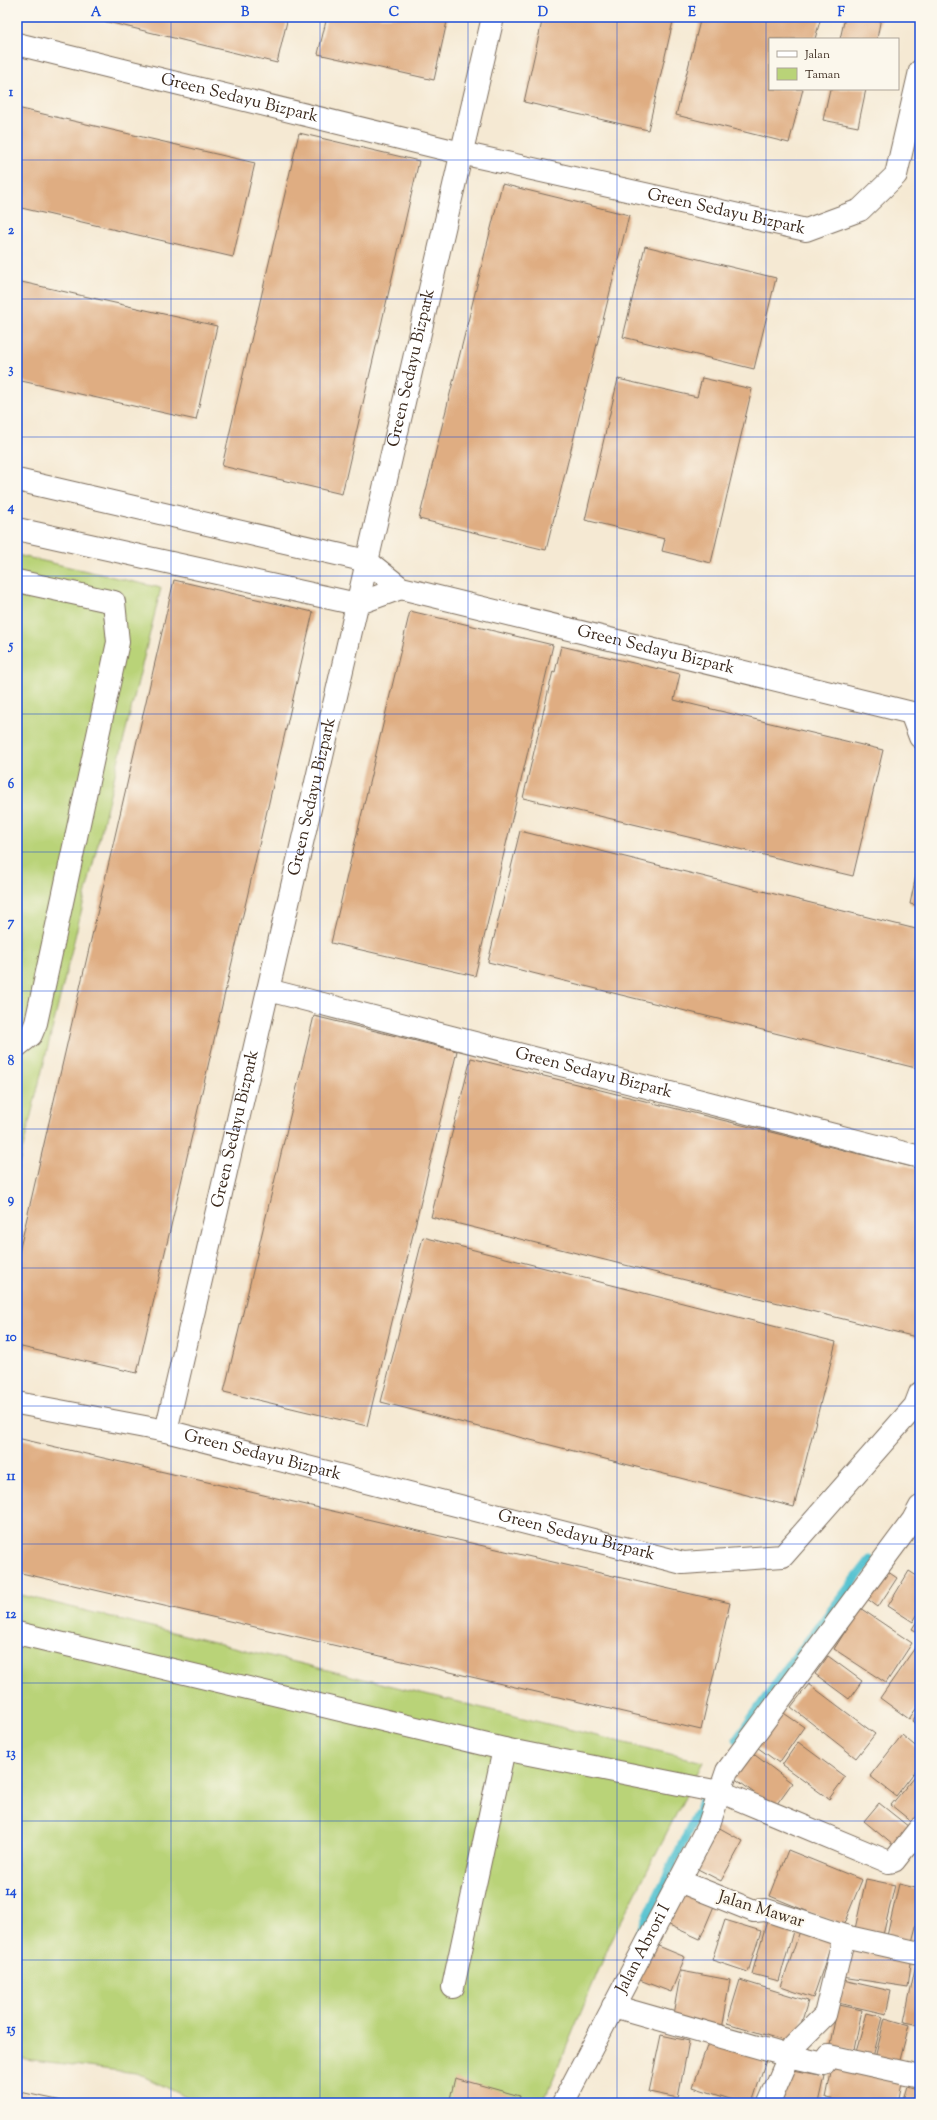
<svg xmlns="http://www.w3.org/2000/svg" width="937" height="2120" font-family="'Sorts Mill Goudy',serif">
<rect width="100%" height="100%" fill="#fbf7ec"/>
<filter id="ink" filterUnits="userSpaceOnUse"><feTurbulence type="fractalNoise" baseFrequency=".025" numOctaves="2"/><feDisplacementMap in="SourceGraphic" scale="8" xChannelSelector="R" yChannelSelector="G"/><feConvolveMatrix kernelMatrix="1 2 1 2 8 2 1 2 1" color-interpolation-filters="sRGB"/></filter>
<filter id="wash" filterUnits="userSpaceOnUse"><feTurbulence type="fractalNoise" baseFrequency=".012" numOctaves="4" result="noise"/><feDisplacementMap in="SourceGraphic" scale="16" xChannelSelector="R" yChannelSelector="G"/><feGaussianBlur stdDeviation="0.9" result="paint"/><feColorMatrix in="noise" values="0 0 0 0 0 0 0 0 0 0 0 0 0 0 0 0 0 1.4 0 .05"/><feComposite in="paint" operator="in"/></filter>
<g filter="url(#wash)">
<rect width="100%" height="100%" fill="#f5e9d3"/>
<path fill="#b9d378" stroke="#7a7e4b" d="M17,555L161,588L17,1172Z
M17,1594L703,1762L610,1943L543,2103H208L195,2101L136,2073L17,2058Z"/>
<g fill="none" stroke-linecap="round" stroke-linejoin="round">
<path stroke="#57c3d1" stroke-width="9" d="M737,1739L786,1669L870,1560
M637,1939L708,1790"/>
</g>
<g id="blocks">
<path fill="#dfad82" d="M87,17H288L277,63Z
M327,17H448L434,80L318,54Z
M543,17H674L648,130L524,102Z
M701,17H821L815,39H770V89H803L789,143L676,115Z
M845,17H881L877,39H840Z
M830,89H866L858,127L823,120Z
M17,108L255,163L233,257L17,207Z
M299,133L419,161L342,494L222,466Z
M502,184L629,215L546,550L419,519Z
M645,246L776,278L754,369L623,337Z
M17,281L217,326L196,420L17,380Z
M702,378L752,389L711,563L662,551L665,539L585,520L618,379L697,397Z
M174,580L313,612L137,1373L17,1346V1261Z
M410,611L553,645L475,976L331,943Z
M561,646L680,674L674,700L883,750L853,876L523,798L553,671L555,672Z
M520,831L920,930V1069L488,962Z
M919,861H920V906L910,904Z
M314,1016L457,1051L367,1426L224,1392Z
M471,1058L920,1169V1338L431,1217Z
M423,1237L836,1342L794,1507L381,1402Z
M17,1438L730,1603L701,1730L17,1572Z
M881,1567L897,1578L878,1607L862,1595Z
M909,1571L920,1578V1610L913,1622L888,1606Z
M860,1608L912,1643L886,1683L834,1649Z
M920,1616V1633L912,1629Z
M919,1642L920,1703L909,1719L880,1698Z
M828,1656L862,1681L849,1699L815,1674Z
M809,1684L875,1734L856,1758L791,1707Z
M775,1707L804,1727L779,1763L750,1742Z
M920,1711V1728L912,1721Z
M902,1735L920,1750V1765L896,1796L870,1776Z
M798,1742L845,1777L829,1799L782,1765Z
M751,1752L792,1783L774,1808L733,1777Z
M920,1770V1822L917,1826L891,1805Z
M879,1803L914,1831L899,1850L864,1821Z
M716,1826L743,1841L721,1881L694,1867Z
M788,1850L862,1880L843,1926L770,1896Z
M866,1879L895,1885L883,1935L855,1929Z
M899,1884L920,1889V1911L912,1942L887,1936Z
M682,1892L714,1906L700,1939L667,1924Z
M768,1917L795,1924L779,1981L752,1974Z
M725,1920L761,1931L748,1972L712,1960Z
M801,1928L833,1939L813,1998L781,1987Z
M651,1943L685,1957L671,1992L637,1979Z
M847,1945L912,1955L908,1987L842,1977Z
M917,1958L920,1959V2025L904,2022Z
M681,1971L730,1980L721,2029L672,2020Z
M740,1980L808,2001L795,2044L727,2023Z
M843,1980L891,1991L886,2014L838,2003Z
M838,2005L862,2010L854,2050L830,2045Z
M867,2013L883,2017L873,2057L856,2052Z
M885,2018L909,2025L899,2064L875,2058Z
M661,2035L689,2041L678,2098L649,2092Z
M709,2040L766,2060L752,2103H742L693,2087Z
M833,2063L903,2077L898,2103H850L826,2098Z
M788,2069L825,2076L819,2103H781Z
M455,2078L520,2096L518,2103H449Z
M907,2086L920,2090V2103H902Z
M20,2092L67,2102V2103H17Z"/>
</g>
</g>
<g filter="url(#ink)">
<use href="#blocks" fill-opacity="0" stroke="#7c6d5d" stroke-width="1"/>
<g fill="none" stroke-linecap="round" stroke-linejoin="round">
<g stroke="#7c6d5d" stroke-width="24">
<g id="minor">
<path id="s1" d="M17,44L461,153L806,230L860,210L896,175L920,71"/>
<path id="s2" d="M17,480L367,561L401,588L920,715"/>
<path d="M17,529L357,604L401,588"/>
<path d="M17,581L114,602L118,642L36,1023L31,1035L17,1046"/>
<path d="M911,713L920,737"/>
<path id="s3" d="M268,990L920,1157"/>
<path id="s4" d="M17,1403L166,1431L683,1563L783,1556L915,1406L920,1393"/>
<path id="s5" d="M166,1431L493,17"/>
<path d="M17,1633L504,1749L719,1792"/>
<path d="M719,1791L889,1862L894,1861L920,1828"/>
<path d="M679,1881L754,1911L766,1910L844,1936L920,1953"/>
<path d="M453,1987L504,1749"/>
<path d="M613,2006L789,2056L824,2064L829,2056L920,2076"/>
<path id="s6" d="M563,2103L709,1824L727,1771L913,1520L920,1507"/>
<path d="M769,2103L793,2047L825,2015L844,1936"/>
</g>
</g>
<use href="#minor" stroke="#fff" stroke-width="22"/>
</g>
</g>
<path fill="none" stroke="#1d4ed8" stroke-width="1" stroke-opacity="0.55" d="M171,17V2103M320,17V2103M468,17V2103M617,17V2103M766,17V2103M17,160H920M17,299H920M17,437H920M17,576H920M17,714H920M17,852H920M17,991H920M17,1129H920M17,1268H920M17,1406H920M17,1544H920M17,1683H920M17,1821H920M17,1960H920"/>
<g text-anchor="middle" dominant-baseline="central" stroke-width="4" stroke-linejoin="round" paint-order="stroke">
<g font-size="17" fill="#3b2a1e" stroke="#fbf7ec">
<text stroke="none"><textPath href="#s1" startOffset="229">Green Sedayu Bizpark</textPath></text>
<text stroke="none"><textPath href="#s1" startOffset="729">Green Sedayu Bizpark</textPath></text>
<text stroke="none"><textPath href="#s5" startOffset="1091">Green Sedayu Bizpark</textPath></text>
<text stroke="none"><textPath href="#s2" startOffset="665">Green Sedayu Bizpark</textPath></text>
<text stroke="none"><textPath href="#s5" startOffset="651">Green Sedayu Bizpark</textPath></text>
<text stroke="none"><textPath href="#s3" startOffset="336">Green Sedayu Bizpark</textPath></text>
<text stroke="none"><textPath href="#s5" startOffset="310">Green Sedayu Bizpark</textPath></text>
<text stroke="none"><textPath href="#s4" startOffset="251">Green Sedayu Bizpark</textPath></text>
<text stroke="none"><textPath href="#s4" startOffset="575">Green Sedayu Bizpark</textPath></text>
<text transform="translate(761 1910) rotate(17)">Jalan Mawar</text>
<text stroke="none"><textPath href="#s6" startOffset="174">Jalan Abrori I</textPath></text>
</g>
</g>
<rect width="937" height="2120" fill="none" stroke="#fbf7ec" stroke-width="44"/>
<rect x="769" y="38" width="130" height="52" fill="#fbf7ec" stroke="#aea59a"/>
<rect x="777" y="51" width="20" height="6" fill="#ffffff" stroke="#aea59a"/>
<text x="805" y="58" font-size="12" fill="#3b2a1e">Jalan</text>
<rect x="777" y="68" width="20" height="12" fill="#b9d378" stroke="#aea59a"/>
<text x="805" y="78" font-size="12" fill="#3b2a1e">Taman</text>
<rect x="22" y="22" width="893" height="2076" fill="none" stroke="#1d4ed8" stroke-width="1.5"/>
<g font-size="13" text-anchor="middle" font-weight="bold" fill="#1d4ed8">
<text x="96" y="16">A</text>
<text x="245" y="16">B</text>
<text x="394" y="16">C</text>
<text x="543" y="16">D</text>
<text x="692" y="16">E</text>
<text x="841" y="16">F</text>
<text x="11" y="96">1</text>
<text x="11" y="234">2</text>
<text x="11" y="373">3</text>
<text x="11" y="511">4</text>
<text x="11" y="649">5</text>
<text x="11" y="788">6</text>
<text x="11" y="926">7</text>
<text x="11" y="1065">8</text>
<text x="11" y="1203">9</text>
<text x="11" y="1341">10</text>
<text x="11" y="1480">11</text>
<text x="11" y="1618">12</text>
<text x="11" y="1757">13</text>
<text x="11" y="1895">14</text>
<text x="11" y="2033">15</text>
</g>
</svg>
